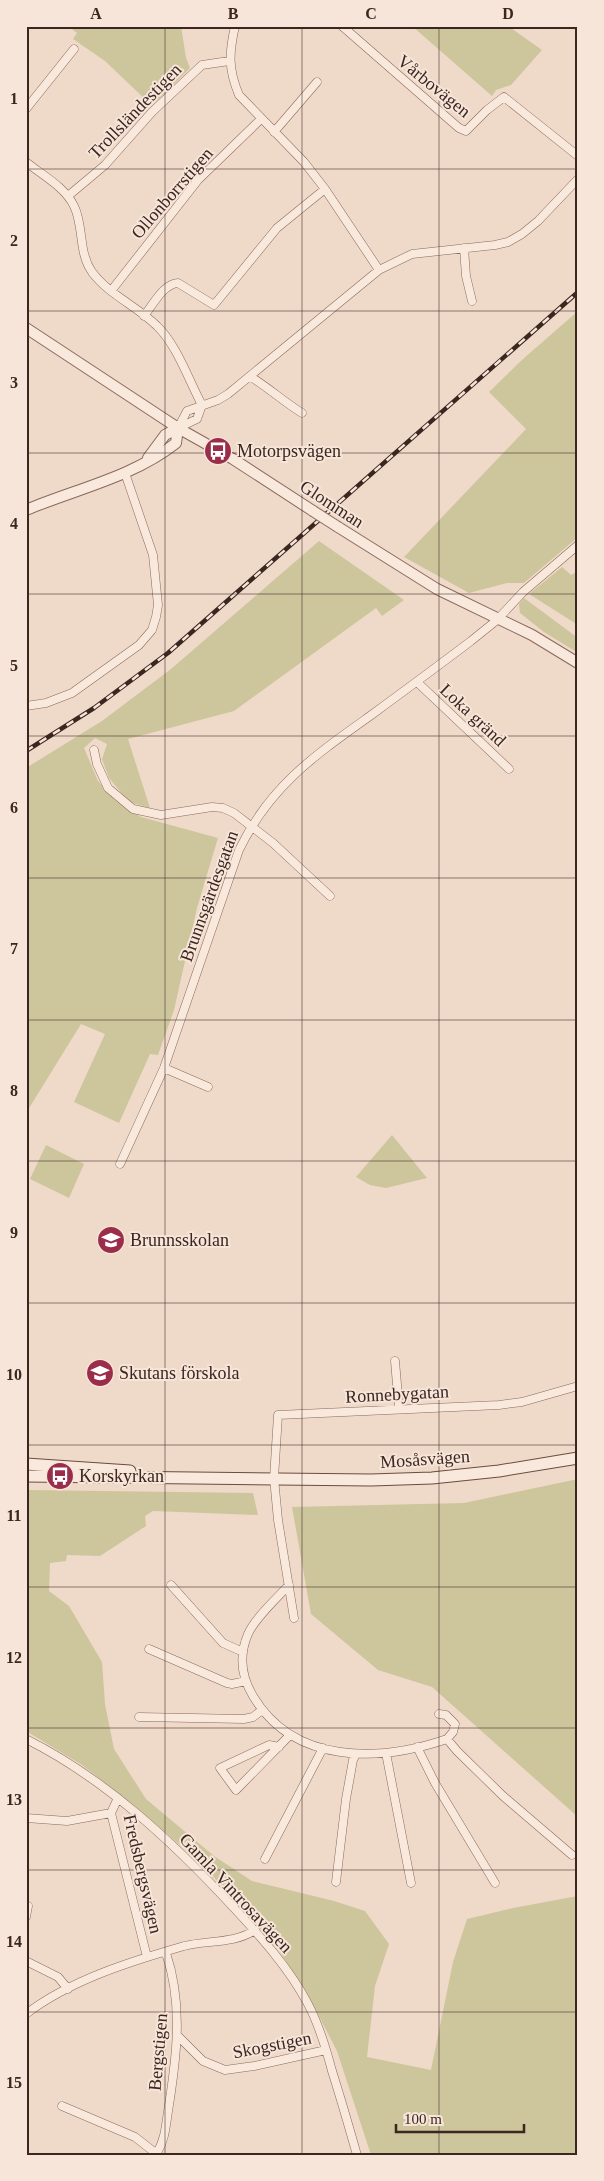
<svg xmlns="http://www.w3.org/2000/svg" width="604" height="2181" font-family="Georgia,serif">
<rect width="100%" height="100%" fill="#efd9c8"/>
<path fill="#cdc69c" d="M68,26H181L186,58L190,68L156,102L147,101L105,61L73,39L77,33Z
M412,26H508L542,50L511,85L496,90L492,96Z
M578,311V537L524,583H507L469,593L404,557L526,429L489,392L523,359Z
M319,541L404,600L382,616L376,608L234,711L128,739L150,808L129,802L109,778L102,759L107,744L95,738L84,748L98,781L115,800L141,817L218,838L197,908L174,1010L158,1055L150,1054L119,1123L74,1102L105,1034L81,1024L26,1113V768L102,721L171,669Z
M562,567L571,575L578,571V625L529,594Z
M524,598L578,638V653L544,632L520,613L519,604Z
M392,1135L427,1178L386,1188L370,1185L356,1177Z
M46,1145L84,1164L69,1198L30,1179Z
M578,1479V1817L432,1687L378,1670L311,1614L292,1507L464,1503Z
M27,1490L253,1493L258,1515L153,1511L145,1516L146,1526L100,1556L67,1555L66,1561L50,1563L49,1591L69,1606L102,1662L105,1704L114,1749L146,1799L214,1856L252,1881L334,1901L365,1911L389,1944L375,1986L367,2057L431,2070L453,1962L467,1919L513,1908L578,1896V2155H371L337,2051L309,1997L280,1952L203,1865L136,1807L82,1765L26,1731Z"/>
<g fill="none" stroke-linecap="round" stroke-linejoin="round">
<g stroke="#8b695d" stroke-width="9">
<path id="minor" d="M235,26C229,53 228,69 239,95L304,162L325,189L379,270
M342,26L459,128L466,131L487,110L504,97L578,156
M26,109L74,49
M274,132L317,82
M26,162C42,175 65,187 74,206C84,226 78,252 92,272C109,295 137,306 157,326C177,345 189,381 202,405
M68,196L105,165L152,112L202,65L229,61
M464,248L466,276L472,301
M111,291L198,180L260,120
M144,316C153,305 163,284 178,283L214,305L277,228L325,189
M251,377C269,388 284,402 302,413
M178,428L187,411L218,400L228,394L379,270L412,254L495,245L508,242L522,234L538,221L578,179
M178,428L197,419L202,405
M417,682L509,769
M26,706L46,703L72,693L139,645L152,630L156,617L158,605L153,555L125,473
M94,750L97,764L108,788L133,809L161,815L212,807L223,808L234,813L273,843L330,896
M164,1068L208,1087
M120,1164L164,1068L239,850C270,786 314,756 370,716C404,691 438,666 471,641L497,620L523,592L578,545
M395,1361L399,1408
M171,1585L223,1643L243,1652
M289,1585C277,1598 255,1618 248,1634C239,1655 241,1676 253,1696C294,1765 380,1762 447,1739L453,1732L455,1724L446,1715L439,1714
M294,1618L278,1520L274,1478L278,1415L499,1405L522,1402L578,1386
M149,1649L227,1683L232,1684L246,1681
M139,1717L244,1719L253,1717L262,1710
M26,1739C106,1779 174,1843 234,1908C261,1937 289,1968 308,2004C319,2025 326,2048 332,2071C341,2099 349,2127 357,2155
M447,1739L457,1751L503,1796L572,1855
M279,1747L269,1745L220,1768L236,1790L290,1735
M417,1747L435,1783L495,1883
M386,1753L411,1883
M118,1798L111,1813L147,1957
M26,1818L67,1821L111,1813
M265,1859L323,1748
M336,1882L346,1799L353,1760L356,1754
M26,1917L28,1906
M26,1961L58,1977L68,1989
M26,2014C70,1980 132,1961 184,1946C208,1940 234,1944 255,1930
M177,2035L203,2061L225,2070L254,2066L326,2050
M62,2106L135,2137L158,2155
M157,2153C166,2138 166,2122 169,2105C177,2054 183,2003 166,1953"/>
</g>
<g stroke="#8b695d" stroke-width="12">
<path id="tertiary" d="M26,328L178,428L233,459L313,511
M148,458L165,435L178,428
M26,510C76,489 133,477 176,443L178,428
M338,527L437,589L532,635L578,663"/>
</g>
<g stroke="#6d4b40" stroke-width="13">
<path id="secondary" d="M26,1464L130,1471
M26,1476L371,1480L432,1478L499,1471L578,1458"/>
</g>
<use href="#minor" stroke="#f9e9dc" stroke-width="8"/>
<use href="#tertiary" stroke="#f9e9dc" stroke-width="10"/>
<use href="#secondary" stroke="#f9e9dc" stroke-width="11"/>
<g stroke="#3b2620" stroke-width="4.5">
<path id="rail" d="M26,751L94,708L168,653L578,292"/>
</g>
<use href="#rail" stroke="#f6e5d8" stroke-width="2.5" stroke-dasharray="8" stroke-linecap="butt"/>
<g stroke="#8b695d" stroke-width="12" stroke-linecap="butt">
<path id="tertiary-bridge" d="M313,511L338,527"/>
</g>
<use href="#tertiary-bridge" stroke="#f9e9dc" stroke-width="10"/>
</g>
<path fill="none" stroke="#3b2620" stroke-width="1" stroke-opacity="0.55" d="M165,26V2155M302,26V2155M439,26V2155M26,169H578M26,311H578M26,453H578M26,594H578M26,736H578M26,878H578M26,1020H578M26,1161H578M26,1303H578M26,1445H578M26,1587H578M26,1728H578M26,1870H578M26,2012H578"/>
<defs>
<g id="bus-disc" transform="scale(1.4375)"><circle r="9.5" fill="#9a2d4a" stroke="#f6e5d8"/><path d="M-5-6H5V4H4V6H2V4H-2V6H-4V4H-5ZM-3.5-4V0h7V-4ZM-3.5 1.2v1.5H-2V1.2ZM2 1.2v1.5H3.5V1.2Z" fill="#fff"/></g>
<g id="school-disc" transform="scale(1.4375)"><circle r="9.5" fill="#9a2d4a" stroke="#f6e5d8"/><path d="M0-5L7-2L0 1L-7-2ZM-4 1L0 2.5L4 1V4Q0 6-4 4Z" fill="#fff"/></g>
</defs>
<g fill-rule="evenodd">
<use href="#bus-disc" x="218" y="451"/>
<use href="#school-disc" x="111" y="1240"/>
<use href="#school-disc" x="100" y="1373"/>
<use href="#bus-disc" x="60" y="1476"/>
</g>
<g text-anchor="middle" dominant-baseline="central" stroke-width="4" stroke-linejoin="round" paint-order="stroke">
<g font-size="18" fill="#3b2620" stroke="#f6e5d8">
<text transform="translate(434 86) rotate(39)">Vårbovägen</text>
<text transform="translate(135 111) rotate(-46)">Trollsländestigen</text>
<text transform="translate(172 193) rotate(-49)">Ollonborrstigen</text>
<text transform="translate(332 504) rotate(33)">Glomman</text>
<text transform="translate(473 715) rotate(43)">Loka gränd</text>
<text transform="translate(209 896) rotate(-70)">Brunnsgärdesgatan</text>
<text transform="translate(397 1394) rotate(-3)">Ronnebygatan</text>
<text transform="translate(425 1459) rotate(-4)">Mosåsvägen</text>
<text transform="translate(143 1874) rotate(77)">Fredsbergsvägen</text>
<text transform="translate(236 1893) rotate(47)">Gamla Vintrosavägen</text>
<text transform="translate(272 2045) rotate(-11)">Skogstigen</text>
<text transform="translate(158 2052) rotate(-85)">Bergstigen</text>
</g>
<g font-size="18" fill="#3b2620" stroke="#f6e5d8" text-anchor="start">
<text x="237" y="451">Motorpsvägen</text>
<text x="130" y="1240">Brunnsskolan</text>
<text x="119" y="1373">Skutans förskola</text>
<text x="79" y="1476">Korskyrkan</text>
</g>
</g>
<rect width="604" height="2181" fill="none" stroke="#f6e5d8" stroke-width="55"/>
<path d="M396 2124v8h128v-8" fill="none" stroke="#3b2620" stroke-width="2.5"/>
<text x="404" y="2124" font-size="15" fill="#3b2620" stroke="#f6e5d8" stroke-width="4" paint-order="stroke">100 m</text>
<rect x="28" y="28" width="548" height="2126" fill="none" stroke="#3b2620" stroke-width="2"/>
<g font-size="16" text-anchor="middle" font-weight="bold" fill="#3b2620">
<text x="96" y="19">A</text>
<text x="233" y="19">B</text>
<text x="371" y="19">C</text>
<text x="508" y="19">D</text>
<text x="14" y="104">1</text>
<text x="14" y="246">2</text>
<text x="14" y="388">3</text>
<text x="14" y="529">4</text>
<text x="14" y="671">5</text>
<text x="14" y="813">6</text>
<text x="14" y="954">7</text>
<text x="14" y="1096">8</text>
<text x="14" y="1238">9</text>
<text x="14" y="1380">10</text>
<text x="14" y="1521">11</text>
<text x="14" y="1663">12</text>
<text x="14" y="1805">13</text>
<text x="14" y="1947">14</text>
<text x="14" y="2088">15</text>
</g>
</svg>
